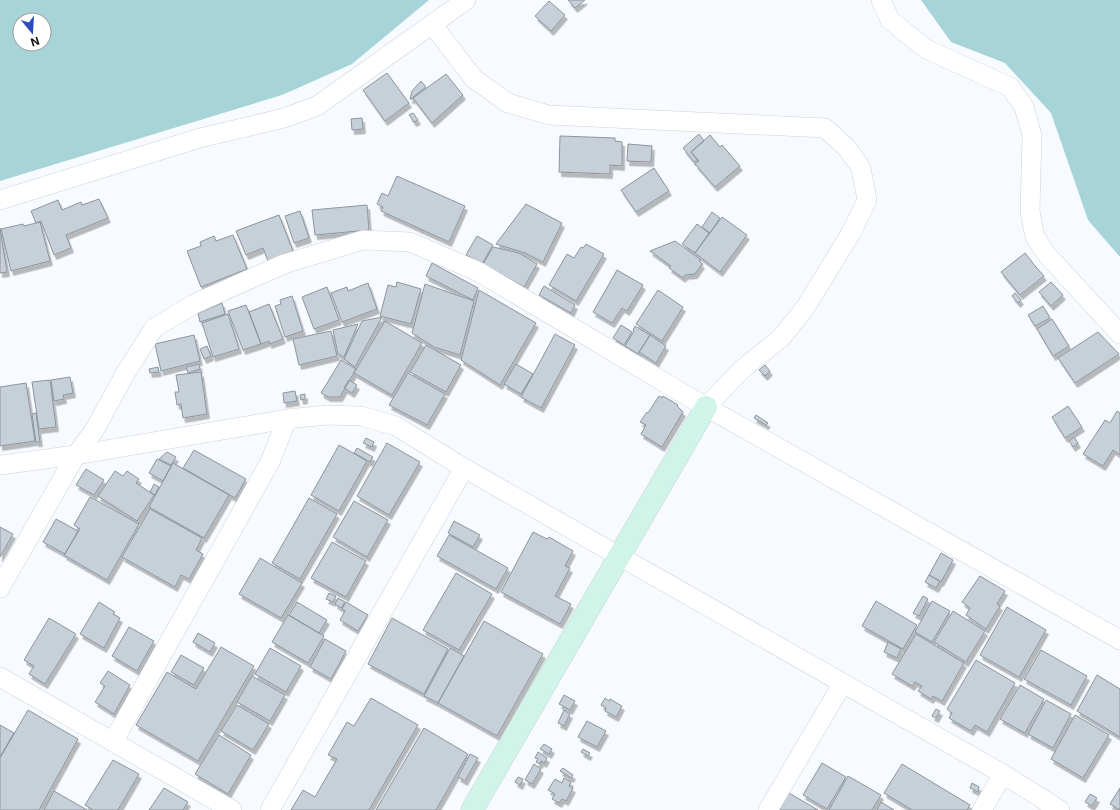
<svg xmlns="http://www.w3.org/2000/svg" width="1120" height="810" font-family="Inter,sans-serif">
<defs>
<filter id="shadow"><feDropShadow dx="2.5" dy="4.5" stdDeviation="0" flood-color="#0004"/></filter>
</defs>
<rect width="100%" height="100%" fill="#f7fbff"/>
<path fill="#a6d4d8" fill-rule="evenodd" d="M0,0H429L352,64L282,95L0,181ZM20,20H44V44H20Z
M921,0H1120V257L1088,220L1051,113L1005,63L951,42Z"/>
<path fill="#c7d0d9" stroke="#8c949c" filter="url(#shadow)" d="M568,0H585L575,8Z
M549,1L565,15L551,31L535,16Z
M387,73L409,103L385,121L363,90Z
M446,74L463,95L432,123L413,98Z
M421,81L426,87L413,97V99H410L412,91Z
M413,113L418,120L414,122L409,115Z
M362,118L363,129L352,130L351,119Z
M699,134L704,141L691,152L697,160L694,162L683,148Z
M710,135L720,147L722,145L740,166L715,187L695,164L699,161L691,152Z
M560,136L615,138V141L622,142V166L610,165V174L559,172Z
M628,144L652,146L651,162L627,161Z
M654,168L669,191L636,212L621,190Z
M397,176L465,206L449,242L381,211L383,207L377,204L382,193L388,196Z
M99,199L108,218L66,235L71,248L54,255L41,221L36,223L31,211L58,200L62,210L81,202L82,205Z
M526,204L562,223L543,262L525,253L496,244Z
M367,205L369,230L315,235L312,210Z
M300,211L309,238L294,243L285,216Z
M712,212L720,218L710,233L702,227Z
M279,215L293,251L268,261L263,248L246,255L236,231Z
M722,217L747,235L720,272L695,253Z
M40,222L50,261L11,271L1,229L23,224L24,226Z
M697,224L709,233L695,253L682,244Z
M0,228L7,272L0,273Z
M233,235L247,269L201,287L187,251L201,246L200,242L214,236L216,241Z
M477,236L493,245L482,264L466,255Z
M675,241L701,260L699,261L702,264L695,274L685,275L683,278L669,268L671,266L650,251Z
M586,244L604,254L576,301L549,285L567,254L574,258L581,247L583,248Z
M493,247L519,253L537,264L524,287L483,264Z
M1025,253L1036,267L1044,276L1020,295L1001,272Z
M432,263L478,288L473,300L426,276Z
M617,270L643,285L627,311L622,308L612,323L593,312Z
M397,282L421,289L411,324L380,316L388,285L396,287Z
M1051,282L1063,295L1051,306L1039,292Z
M368,283L377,309L342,322L331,293L347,287L348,291Z
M425,284L474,301L460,355L434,347L412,333Z
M544,286L575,305L571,313L539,295Z
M327,287L339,320L314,329L302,297Z
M479,290L536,323L500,385L461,360Z
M658,290L683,307L662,341L636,324Z
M1015,293L1021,300L1018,303L1012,296Z
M292,296L303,331L285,337L275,306L281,304L280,300Z
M222,303L225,314L200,322L198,313Z
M269,304L283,339L269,344V341L261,344L249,312Z
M246,305L261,344L243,350L228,311Z
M1043,306L1050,318L1035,326L1028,315Z
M228,314L239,349L213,357L202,323Z
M382,317L355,367L344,359L362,321Z
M1052,319L1069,346L1053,356L1037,329Z
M385,321L422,343L392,395L354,373Z
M358,324L344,357L338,354L333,330Z
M621,325L632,332L624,345L613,338Z
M635,326L650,335L638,354L625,346L634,331H633Z
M331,331L337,356L299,365L293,339Z
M1098,332L1119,354L1075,383L1058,358Z
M555,334L575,345L541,408L521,397Z
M194,335L200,361L161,371L155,344Z
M650,335L666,346L656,363L639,352Z
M426,345L461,365L446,392L410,372Z
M207,346L211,356L204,359L200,349Z
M341,360L356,369L340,397H328L321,393Z
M199,364L200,369L188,373L186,367Z
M516,364L533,374L521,394L504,384Z
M765,365L770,371L765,376L759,370Z
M158,367L159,372L150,373L149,369Z
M201,372L207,414L183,418L181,404L177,405L175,392H179L176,375Z
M408,373L445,394L427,425L389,405Z
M70,377L73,393L63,395L64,399L54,401L51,380Z
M50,380L56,427L39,429L32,382Z
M349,380L357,385L352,393L344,388Z
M26,383L35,441L0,446V387Z
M295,391L297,401L284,403L283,393Z
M305,394V399L301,400L300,395Z
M659,396L662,398L663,396L678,405L677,406L683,412L662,447L641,434L646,425L640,422L647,412L648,413Z
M1068,406L1082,427L1065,438L1052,417Z
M1117,411L1120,413V455L1113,450L1103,466L1083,454L1105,420L1110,423Z
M36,413L40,442H36L32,414Z
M756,415L768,423L766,425L754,418Z
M1074,437L1078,443L1073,447L1069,441Z
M366,438L374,442L372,447L363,443Z
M387,443L420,462L389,515L357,496Z
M339,445L367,461L339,511L311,495Z
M357,448L373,457L370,462L354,453Z
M194,450L246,479L235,498L183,468Z
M167,452L176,457L171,465L159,459Z
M157,459L171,466L163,481L149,473Z
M173,463L229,495L204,538L149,507Z
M86,469L104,480L94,495L76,485Z
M115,471L123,476L127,471L139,479L136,483L154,495L137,521L98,496Z
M154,484L159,487L155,495L150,492Z
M90,497L96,500L139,524L107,580L64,555L80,529L74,525Z
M309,498L337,514L300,579L272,563Z
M354,501L388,520L367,557L333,537Z
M150,509L202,538L196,550L203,554L189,579L181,575L175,587L122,557Z
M56,519L78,531L65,554L43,542Z
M454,521L480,535L473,547L448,533Z
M0,527L13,534L0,557Z
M533,532L547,539L549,537L573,551L565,566L570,568L555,596L571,604L560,624L501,592Z
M449,535L508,568L496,589L437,556Z
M332,542L366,561L346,597L311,578Z
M941,553L953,560L941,582L929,575Z
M260,558L302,583L281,618L239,594Z
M456,573L492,594L459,650L423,630Z
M929,575L940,581L936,588L925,582Z
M980,576L1005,591L997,604L1000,606L986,629L966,615L970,608L962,602Z
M329,593L336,596L333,602L326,599Z
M923,596L928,599L919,616L913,613Z
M338,598L345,602L341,608L335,604Z
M876,601L917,625L903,649L862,626Z
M932,601L950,611L932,642L915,632Z
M99,602L115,612L113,614L120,618L104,648L80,634Z
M297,602L327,620L319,633L289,615Z
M346,602L368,615L358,631L340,620L345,611L342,609Z
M1007,607L1046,630L1019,677L980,655Z
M953,611L985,631L966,662L934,642Z
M288,615L324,636L308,663L272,642Z
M49,618L76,634L45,684L29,674L34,666L24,660Z
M392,618L448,649L424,694L368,664Z
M484,621L543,654L497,736L438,703Z
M129,627L154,641L137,671L112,656Z
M198,633L215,643L210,652L193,642Z
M916,634L964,663L942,701L933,696L931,699L918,691L922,686L915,682L912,686L892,674Z
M325,639L346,651L331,679L310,667Z
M888,642L901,649L897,658L884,652Z
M221,647L254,666L198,761L136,725L167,672L196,689Z
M270,648L301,666L286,692L255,674Z
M450,648L464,656L438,703L424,696Z
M1041,650L1087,676L1071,705L1024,679Z
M181,655L204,668L194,685L171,672Z
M976,660L1015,683L987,732L975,725L971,731L949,718L952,713L947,709Z
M108,671L130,685L114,714L95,702L105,686L100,683Z
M1097,675L1120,689V737L1077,711Z
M252,676L285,695L270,721L237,702Z
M1020,685L1044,699L1025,733L1000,719Z
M564,695L575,701L570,710L559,704Z
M371,698L418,725L369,810H291L303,790L315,797L337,759L328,755L347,722L354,726Z
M605,698L609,701L610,699L622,706L616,717L605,711L606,708L601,705Z
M1046,700L1071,714L1053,748L1028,734Z
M237,705L269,724L253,750L221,731Z
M936,709L940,711L936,718L932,716Z
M28,710L78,739L39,810H0V758Z
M564,710L570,714L564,726L558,723Z
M1075,715L1109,735L1083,778L1051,759Z
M587,721L606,731L597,747L578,737Z
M0,725L14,733L0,757Z
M424,728L468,754L436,810H376Z
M219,735L251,755L228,794L195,774Z
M544,744L552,749L549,754L540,749Z
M583,749L590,753L588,756L581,752Z
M538,752L547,758L544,763L541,761L540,764L536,762L538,759L535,758Z
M470,754L478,758L465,781L458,777Z
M113,760L139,774L118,810H93L85,805Z
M822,763L846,777L827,809L803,795Z
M534,764L541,769L532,784L525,780Z
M902,764L970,805L967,810H912L884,793Z
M563,768L573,775L571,778L560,771Z
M848,776L881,795L872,810H829Z
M518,777L523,779L520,785L515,782Z
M564,778L571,782L569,786L573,788L566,801L562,799L559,803L552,799L555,794L548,790L555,779L562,783Z
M972,783L979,787L978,792L970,788Z
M164,788L188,802L183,810H149Z
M1120,788V810L1110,804Z
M54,791L87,810H44Z
M789,793L818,810H779Z
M1090,794L1097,798L1092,806L1085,802Z
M881,802L894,810H877Z"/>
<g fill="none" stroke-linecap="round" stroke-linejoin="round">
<g stroke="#c9d2db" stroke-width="20">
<path id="street" d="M881,0L890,20L926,49L1010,87L1024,107L1032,135L1030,211L1035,237L1047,255L1120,334
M432,24L474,79L508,103L549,115L825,128L847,148L861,168L867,200L851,233L805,308L781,338L741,370L706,407
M0,200L200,138L284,118L317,106L466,0
M0,465L76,455L287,419L327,415L361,416L396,426L464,468L1003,774L1060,810
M0,588L76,455L95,429L125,374L154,328L194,304L284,264L363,240L410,242L479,272L706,407L1120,640
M0,677L232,810
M113,742L270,462L287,419
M270,810L464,468
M768,810L843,683
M982,810L1003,774"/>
</g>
<g stroke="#c9d2db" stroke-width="23">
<path id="secondary" d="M472,810L706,407"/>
</g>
<use href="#street" stroke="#fff" stroke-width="19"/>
<use href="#secondary" stroke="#d0f4e7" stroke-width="22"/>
</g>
<g transform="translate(32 32) rotate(162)"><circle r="19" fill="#ffffff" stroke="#a1a2a3"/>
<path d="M0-3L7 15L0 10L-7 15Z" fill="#2a4ebd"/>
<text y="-6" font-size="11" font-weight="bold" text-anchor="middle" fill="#131619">N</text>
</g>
</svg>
